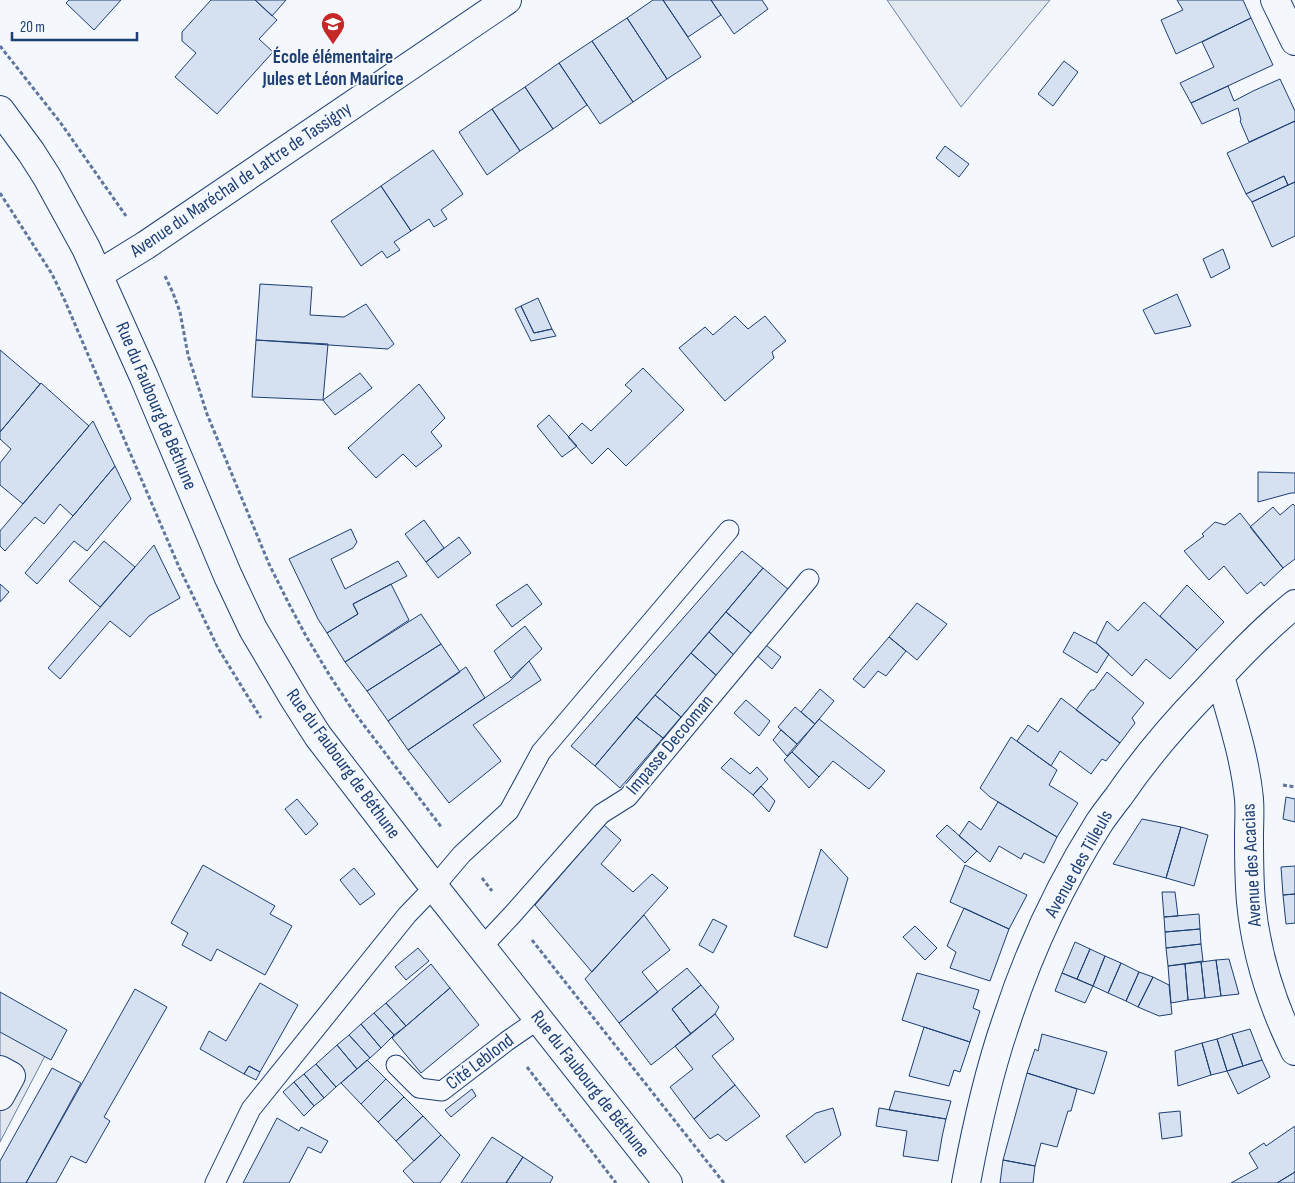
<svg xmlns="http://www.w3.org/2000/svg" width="1295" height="1183" font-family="'Sofia Sans Condensed',sans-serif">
<rect width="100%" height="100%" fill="#f4f7fb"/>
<path fill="#e3e9f0" stroke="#687fa3" d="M887,0H1050L961,107Z"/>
<path fill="#e3e8f0" stroke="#687fa3" d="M0,1001L58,1031L0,1142Z"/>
<path fill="#d5e0f0" stroke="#1d3f73" d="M69,0H121L94,30L66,3Z
M211,0H255L277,20L259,39L273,52L217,114L175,77L196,53L182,41V32Z
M255,0H286L272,16Z
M653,0H663L701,57L667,79L627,18Z
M663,0H711L721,15L688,37Z
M711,0H762L768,9L734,34Z
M1177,0H1243L1251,18L1176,54L1161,20L1183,10Z
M627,18L667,79L633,102L592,41Z
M1251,18L1273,65L1191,103L1180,83L1214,67L1202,42Z
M592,41L633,102L600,124L559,63Z
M1064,61L1078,72L1053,106L1038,94Z
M559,63L587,105L553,129L525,87Z
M1280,79L1295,111V121L1249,142L1240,121L1241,120L1238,108L1202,124L1191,103L1228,86L1234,101L1253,91Z
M525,87L553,129L520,151L492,109Z
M492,109L520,151L487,175L459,132Z
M1295,121V182L1288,185L1284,176L1246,194L1227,153Z
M945,146L969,164L959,177L936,158Z
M433,150L463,194L441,210L447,219L434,227L429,219L411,231L381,186Z
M1284,176L1288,185L1252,202L1246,194Z
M1295,182V236L1272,247L1252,202Z
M381,186L411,231L394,242L400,250L387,258L382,251L361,266L331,221Z
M1223,249L1230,268L1211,278L1203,259Z
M260,284L312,287L310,315L344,317L366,304L394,344L388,349L256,340Z
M1177,294L1191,326L1155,334L1143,310Z
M538,298L552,329L534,333L521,306Z
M521,306L534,333L552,329L556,336L531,341L515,309Z
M735,316L748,329L765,316L786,341L772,352L774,358L725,401L679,348L705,327L713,335Z
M256,340L328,344L323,400L252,397Z
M0,350L40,384L0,432Z
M643,368L684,410L626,466L608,448L592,464L568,437L582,423L591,431L632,391L625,385Z
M360,373L372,388L335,415L323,400Z
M41,383L89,426L23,504L0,485V463L11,449L0,439V432Z
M419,384L445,418L431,432L442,446L416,467L403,454L376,478L348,448Z
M549,415L577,446L562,457L537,426Z
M93,421L115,466L73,516L60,504L44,524L35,517L5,551L0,546V531Z
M115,466L131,499L87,551L74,541L37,584L25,573Z
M1258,472L1295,473V493H1291L1258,502Z
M1293,504L1295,506V559L1283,568L1250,527L1273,507L1280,515Z
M1240,513L1283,568L1264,586L1261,582L1247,594L1224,566L1209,580L1184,551L1204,536L1202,534L1215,522L1225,525Z
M424,520L444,548L426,562L405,534Z
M351,529L357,542L353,548L331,559L345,589L398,561L407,576L353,604L358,614L327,633L318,619L289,559Z
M459,537L471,553L438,578L426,562Z
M104,541L135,567L100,607L69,581Z
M154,545L180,598L149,616L130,637L110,621L60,679L48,668Z
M742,551L763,568L595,766L571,746Z
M763,568L789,590L752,634L726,612Z
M0,584L9,592L0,602Z
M391,584L409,620L345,662L327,633L358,614L353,604Z
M527,584L542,604L512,627L496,605Z
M1187,585L1224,622L1197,650L1160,616Z
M1144,602L1197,650L1170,679L1146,659L1132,676L1096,643L1107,621L1118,631Z
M917,603L947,624L917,660L889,637Z
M726,612L752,634L734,655L709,632Z
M421,614L441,644L367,691L345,662Z
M525,626L542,649L511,678L494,651Z
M709,632L734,655L717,676L691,653Z
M1074,632L1097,644L1109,654L1097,673L1063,652Z
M889,637L906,651L886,676L878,671L864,688L853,679Z
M762,642L781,657L772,669L753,652Z
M441,644L460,672L388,721L367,691Z
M691,653L717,676L681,717L655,695Z
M529,661L541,680L473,725L501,761L449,803L408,750L510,681Z
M466,667L485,698L408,750L388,721Z
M1107,672L1144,703L1132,718L1135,723L1120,743L1076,710L1091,690H1094Z
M820,689L834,701L815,724L801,712Z
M655,695L681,717L663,738L636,717Z
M1061,698L1120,743L1106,761L1102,759L1091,774L1060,751L1051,766L1017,741L1028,725L1038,732Z
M746,700L770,721L759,736L734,713Z
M795,707L815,724L797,744L778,727Z
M636,717L663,738L620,788L595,766Z
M819,719L885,771L869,789L833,761L819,777L792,752Z
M781,730L797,744L787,756L773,740Z
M1011,737L1057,770L1049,785L1078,803L1057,837L990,797L980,788Z
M792,752L819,777L809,788L784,760Z
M731,758L750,774L757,767L768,779L753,795L721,768Z
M761,786L775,801L769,812L753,795Z
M1286,797L1295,799V822L1283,819Z
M297,799L318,824L306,835L285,809Z
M998,802L1057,837L1044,863L1024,853L1021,859L999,846L990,862L959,836L969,821L981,830Z
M1142,819L1181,827L1166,878L1113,864Z
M604,825L621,840L601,864L633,892L652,874L668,888L592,972L535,905Z
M947,825L977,851L965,863L936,836Z
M1181,827L1208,835L1194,886L1166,878Z
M821,849L848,878L827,948L794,936Z
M203,865L275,906L270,914L292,926L265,975L217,949L211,961L182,945L188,933L171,923Z
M965,865L1027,895L1009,929L950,902Z
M1295,866V894L1283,895L1281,867Z
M354,868L375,894L360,905L340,880Z
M1162,892H1175L1178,916L1164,917Z
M1295,894V923L1286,924L1283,895Z
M964,908L1009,929L990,981L950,968L956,952L947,946Z
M1199,914L1200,929L1165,932L1164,917Z
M644,915L670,950L642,972L658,992L619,1023L585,979Z
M713,919L727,926L713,953L699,945Z
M915,926L937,948L925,960L903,937Z
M1200,929L1201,944L1166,948L1165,932Z
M1075,942L1090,949L1077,979L1062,973Z
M1201,944L1203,961L1168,966L1166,948Z
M418,948L429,961L406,980L395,967Z
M1090,949L1105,956L1093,986L1077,979Z
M1105,956L1121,963L1108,993L1093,986Z
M1229,959L1239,994L1221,996L1216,960Z
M1216,960L1221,996L1205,998L1201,962Z
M1201,962L1205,998L1188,1000L1185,964Z
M1121,963L1139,972L1126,1001L1108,993Z
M431,964L450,988L406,1026L386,1003Z
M1185,964L1188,1000L1171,1003L1168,966Z
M687,968L701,985L672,1009L691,1034L651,1065L619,1023Z
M1139,972L1153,977L1138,1007L1126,1001Z
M917,973L979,990L973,1008L980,1011L970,1042L902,1020Z
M1062,973L1093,986L1085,1003L1055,991Z
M1153,977L1169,985L1172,1014L1159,1016L1138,1007Z
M260,983L298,1005L260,1072L249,1066L244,1074L200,1049L209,1031L226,1041Z
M701,985L719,1007L715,1014L691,1034L672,1009Z
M450,988L479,1025L421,1073L392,1038Z
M135,989L167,1007L104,1117L110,1121L86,1163L71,1156L56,1183H26Z
M0,992L67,1030L51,1060L0,1032Z
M386,1003L406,1026L394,1035L374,1013Z
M374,1013L394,1035L381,1048L361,1024Z
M715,1014L734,1039L712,1056L735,1085L694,1119L670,1087L693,1069L675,1046Z
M361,1024L381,1048L370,1058L349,1035Z
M924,1027L970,1042L960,1072L954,1070L949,1086L909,1076Z
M1250,1029L1262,1060L1243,1066L1232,1034Z
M1042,1034L1107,1052L1094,1094L1027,1073L1035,1049L1038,1051Z
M1232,1034L1243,1066L1227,1071L1217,1039Z
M349,1035L370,1058L357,1069L337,1045Z
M1217,1039L1227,1071L1211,1075L1202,1043Z
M1202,1043L1211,1075L1178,1086L1175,1051Z
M337,1045L357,1069L336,1087L316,1064Z
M367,1060L386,1079L361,1104L341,1083Z
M1262,1060L1270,1077L1238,1094L1227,1071Z
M316,1064L336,1087L324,1098L304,1074Z
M249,1066L260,1072L256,1080L244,1074Z
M52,1068L81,1083L26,1183H0V1161Z
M1027,1073L1077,1089L1071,1111H1068L1057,1147L1041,1143L1035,1166L1003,1160Z
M304,1074L324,1098L314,1106L294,1082Z
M386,1079L404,1097L378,1122L361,1104Z
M294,1082L314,1106L304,1116L283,1092Z
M735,1085L760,1116L726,1141L718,1134L710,1139L694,1119Z
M472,1089L476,1096L451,1117L445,1110Z
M895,1091L951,1101L946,1119L889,1110Z
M404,1097L423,1116L396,1141L378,1122Z
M833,1108L841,1135L805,1163L786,1136L816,1113Z
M879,1108L946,1119L942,1137L938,1161L903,1156L907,1131L876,1126Z
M1180,1111L1182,1136L1162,1139L1159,1113Z
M423,1116L441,1135L414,1161L396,1141Z
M277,1118L299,1131L301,1127L328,1141L321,1153L308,1147L289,1183H243Z
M1295,1126V1172L1277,1183H1231L1258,1168L1249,1153L1264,1143L1266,1146Z
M441,1135L460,1155L440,1183H414L403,1171Z
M492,1137L523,1157L506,1183H461Z
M523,1157L553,1177L550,1183H506Z
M1003,1160L1035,1166L1033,1183H1000Z
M1295,1172V1183H1277Z"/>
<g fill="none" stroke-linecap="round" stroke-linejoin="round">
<g stroke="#1d3f73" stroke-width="21">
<path id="lane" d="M482,947L512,915L601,814L628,797L809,579
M396,1065L419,1088L442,1091L507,1041L539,1019
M215,1183L251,1109L407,915L434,887L462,854L509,811L541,752L729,530"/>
</g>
<g stroke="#1d3f73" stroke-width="30">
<path id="street" d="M1275,0L1295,41
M99,274L146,245L507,0
M1220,676C1231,716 1245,757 1249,799C1250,811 1249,824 1249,837C1249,858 1249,880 1251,902C1256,954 1272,1004 1295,1051
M0,1070L11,1076L0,1096
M966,1183C976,1129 988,1074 1006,1022C1028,954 1061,883 1099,823C1105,814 1112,805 1119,796C1145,758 1174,724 1206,691C1234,661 1262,631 1295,604"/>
</g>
<g stroke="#1d3f73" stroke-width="30">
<path id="secondary" d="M0,110L31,152L47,177L86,248L144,377L228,576L253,629L295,700L318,736L434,887L668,1183"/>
</g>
<path stroke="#5e769c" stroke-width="3" stroke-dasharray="4 2.5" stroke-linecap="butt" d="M0,46L60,122L126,216
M0,193L52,274L65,301L179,567L218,648L261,718
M165,276L173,293L180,312L188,355L207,414L269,564L290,606L306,636L330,676L354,712L442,828
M1283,785L1295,787
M482,878L492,891
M532,940L724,1183
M527,1067L616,1183"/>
<use href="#lane" stroke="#f4f7fb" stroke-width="19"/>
<use href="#street" stroke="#f4f7fb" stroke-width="28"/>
<use href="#secondary" stroke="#f4f7fb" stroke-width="28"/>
</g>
<defs>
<g id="school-pin" transform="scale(1.25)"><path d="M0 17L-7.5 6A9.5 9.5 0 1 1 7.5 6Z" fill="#c62828" stroke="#f4f7fb"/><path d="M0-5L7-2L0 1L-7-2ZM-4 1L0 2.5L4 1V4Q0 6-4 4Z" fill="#fff"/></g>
</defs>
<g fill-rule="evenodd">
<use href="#school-pin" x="333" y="24"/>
</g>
<g text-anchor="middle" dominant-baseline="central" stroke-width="4" stroke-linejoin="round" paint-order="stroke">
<g font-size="19" font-weight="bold" fill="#1d3f73" stroke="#f4f7fb">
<text x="333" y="57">École élémentaire<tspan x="333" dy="22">Jules et Léon Maurice</tspan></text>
</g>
<g font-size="19" fill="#1d3f73" stroke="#f4f7fb">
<text transform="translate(241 180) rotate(-34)">Avenue du Maréchal de Lattre de Tassigny</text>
<text transform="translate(156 406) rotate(67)">Rue du Faubourg de Béthune</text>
<text transform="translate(670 745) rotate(-50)">Impasse Decooman</text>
<text transform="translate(343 764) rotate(54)">Rue du Faubourg de Béthune</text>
<text transform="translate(1079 864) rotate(-61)">Avenue des Tilleuls</text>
<text transform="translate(1252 865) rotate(-93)">Avenue des Acacias</text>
<text transform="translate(480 1062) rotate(-37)">Cité Leblond</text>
<text transform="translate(590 1084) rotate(52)">Rue du Faubourg de Béthune</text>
</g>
</g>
<path d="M12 32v8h125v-8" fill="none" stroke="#1d3f73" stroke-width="2.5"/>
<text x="20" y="32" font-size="15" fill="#1d3f73" stroke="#f4f7fb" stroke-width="4" paint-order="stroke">20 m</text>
</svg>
